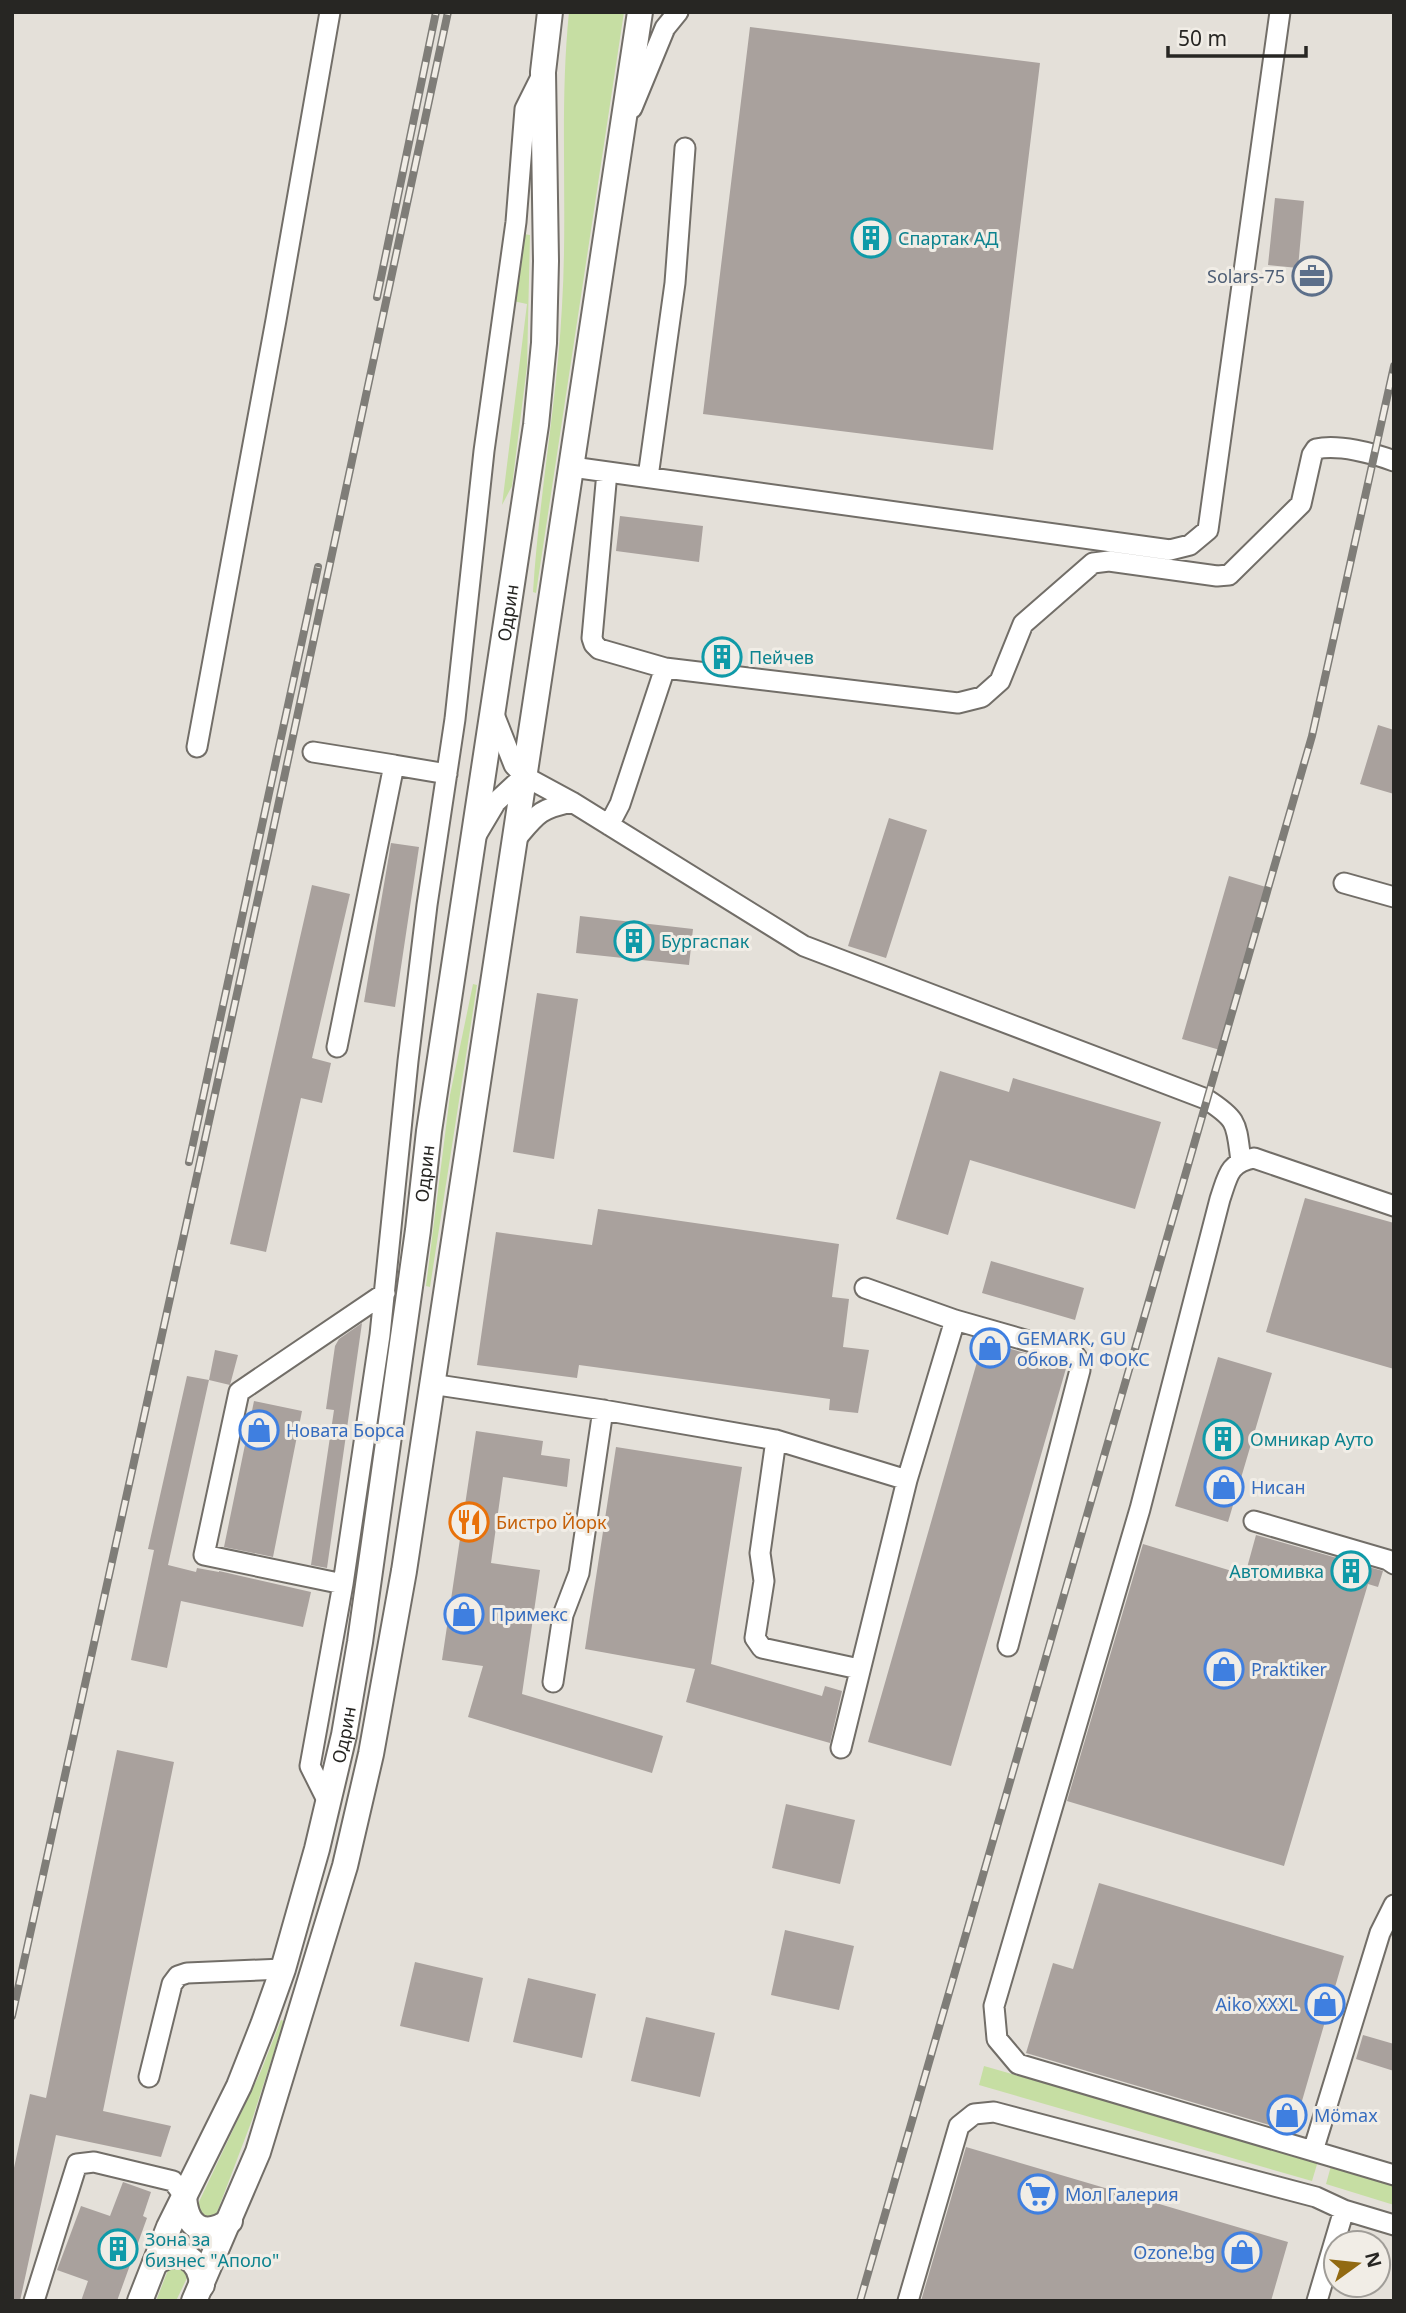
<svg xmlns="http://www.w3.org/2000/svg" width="1406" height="2313" font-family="'Noto Sans',sans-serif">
<rect width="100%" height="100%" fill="#e4e0d9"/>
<path fill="#c6dea3" d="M569,12H624L536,593L533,592C539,496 557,402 562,306C568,208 559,110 569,12Z
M524,234L530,235L527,366L512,486L502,505L527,304L513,301Z
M473,984L477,985L430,1287L426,1286L450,1095Z
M281,2020L284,2021L252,2120L216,2215L212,2218H203L197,2206L261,2071Z
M984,2066L1318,2161L1312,2181L979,2085Z
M1331,2166L1394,2186V2205L1326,2184Z
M180,2266L187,2273V2278L176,2301H156L168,2270L171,2267Z"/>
<path fill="#a9a19d" d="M750,27L1040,63L993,450L703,414Z
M1275,198L1304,201L1298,268L1268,265Z
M620,516L703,526L699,562L616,551Z
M1378,725L1394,730V794L1360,784Z
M889,818L927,830L886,958L848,946Z
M391,843L419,847L395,1007L364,1002Z
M1229,876L1266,887L1220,1050L1182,1039Z
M312,885L350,894L312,1058L331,1063L322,1103L301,1098L266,1252L230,1244Z
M580,916L693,929L689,965L576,953Z
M537,993L578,999L554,1159L513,1152Z
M940,1071L1009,1092L1013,1078L1161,1122L1135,1209L970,1160L948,1235L896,1219Z
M1305,1198L1394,1223V1369L1266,1332Z
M598,1209L839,1244L832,1297L849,1299L843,1347L869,1350L858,1413L829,1410L830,1399L579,1365L577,1378L477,1365L496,1232L592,1245Z
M991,1261L1084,1288L1075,1320L982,1293Z
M362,1323L327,1568L311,1565L334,1410L326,1409L335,1346L339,1339Z
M983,1341L1067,1365L951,1766L868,1742Z
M215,1350L238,1355L230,1385L209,1380Z
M1218,1357L1272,1373L1228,1522L1175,1506Z
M187,1376L209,1380L168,1565L196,1572L197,1568L219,1572V1571L311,1592L303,1627L181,1601L167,1668L131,1660L154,1550L148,1549Z
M254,1401L302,1411L273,1557L224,1547Z
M476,1431L543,1441L541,1455L570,1459L567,1487L503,1477L491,1563L540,1570L522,1694L663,1736L652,1773L468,1717L483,1666L442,1660Z
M616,1447L742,1467L711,1664L822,1696L825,1686L842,1691L830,1743L686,1702L695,1669L585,1649Z
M1256,1535L1383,1571L1378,1587L1368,1584L1284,1866L1067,1801L1143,1544L1245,1575Z
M117,1750L174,1762L103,2111L171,2126L161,2157L56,2135L20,2301H12V2177L30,2094L46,2098Z
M786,1804L855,1820L840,1884L772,1868Z
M1099,1883L1344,1956L1293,2132L1026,2053L1053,1963L1073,1969Z
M785,1930L854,1946L839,2010L771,1995Z
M415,1962L483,1978L469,2042L400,2026Z
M528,1978L596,1994L582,2058L513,2042Z
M646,2017L715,2033L700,2097L631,2081Z
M1363,2035L1394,2044V2071L1356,2059Z
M966,2147L1288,2242L1271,2301H921Z
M123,2182L151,2192L143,2216L147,2218L117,2301H81L88,2281L57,2270L81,2206L110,2216Z"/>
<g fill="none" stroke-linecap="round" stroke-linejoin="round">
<g stroke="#726e68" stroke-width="23">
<path id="minor" d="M632,108L665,28L678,12
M572,467L1170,550L1190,545L1208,530L1280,12
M607,472L592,638L594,644L599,649L665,668L958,703L982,697L1000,681L1023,624L1093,563L1109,561L1217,576L1229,575L1301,504L1312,455L1316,449C1338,444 1373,453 1394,461
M648,477L675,283L685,148
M493,712L514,765L524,776L572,802L804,946L1206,1099C1239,1120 1236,1124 1241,1161
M197,747L276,320L330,12
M313,752L394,765
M609,825L620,804L665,668
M477,834L496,802L524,776
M516,839C537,814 539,809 572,802
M1344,883L1394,897
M337,1047L394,765L447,774
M865,1288L955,1320L1074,1354L1079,1361L1080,1370L1008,1646
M431,1384L603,1410L776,1440L907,1480
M776,1440L760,1553L764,1581L755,1638L762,1648L859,1669
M1254,1521L1388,1560L1394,1564
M343,1584L204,1555L239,1392L385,1293
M553,1682L563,1615L579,1573L603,1410
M841,1748L907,1480L955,1320
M328,1802L310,1766L343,1584L380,1335L408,1061L427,905L455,719L484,451L516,222L525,109L543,73
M1394,1905L1380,1933L1313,2151L1394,2175
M149,2077L172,1984L178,1976L187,1973L283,1969
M1313,2151L1018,2064L997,2039L994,2006L1140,1509L1220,1199C1228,1176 1228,1163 1254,1158L1394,1206
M34,2301L77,2164L94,2162L173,2181L184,2196
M908,2301L959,2126L974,2114L994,2112L1316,2197L1344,2210L1394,2225
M1317,2301L1344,2210"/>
</g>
<g stroke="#726e68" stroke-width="28">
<g id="major">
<path d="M184,2196C186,2227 203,2239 230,2221"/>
<path d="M155,2263C178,2247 200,2256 202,2285"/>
<path id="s1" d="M140,2301L169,2227L239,2086L263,2025L283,1969L317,1849L344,1735L360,1642L418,1230L429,1131L536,425L544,343L546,261L543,72L550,12"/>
<path d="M194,2301L258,2152L345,1866L371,1754L404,1571L640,12"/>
</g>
</g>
<use href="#minor" stroke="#fff" stroke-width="19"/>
<use href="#major" stroke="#fff" stroke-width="24"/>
<g stroke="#7f7d78" stroke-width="8">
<path id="rail" d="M377,297L436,12
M189,1162L318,567
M12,2016L268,853L448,12
M860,2301L1312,736L1394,366"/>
</g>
<use href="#rail" stroke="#f1ede6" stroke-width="5" stroke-dasharray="16" stroke-linecap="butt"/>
</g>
<defs>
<g id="building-ring" transform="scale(2.0125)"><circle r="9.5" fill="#f1ede6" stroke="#0f9aa8" stroke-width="1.5"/><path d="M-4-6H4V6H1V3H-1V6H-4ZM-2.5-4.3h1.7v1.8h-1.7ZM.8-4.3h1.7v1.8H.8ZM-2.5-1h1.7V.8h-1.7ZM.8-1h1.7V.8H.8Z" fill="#0f9aa8"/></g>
<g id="office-ring" transform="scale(2.0125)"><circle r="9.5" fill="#f1ede6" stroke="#5c6f8a" stroke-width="1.5"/><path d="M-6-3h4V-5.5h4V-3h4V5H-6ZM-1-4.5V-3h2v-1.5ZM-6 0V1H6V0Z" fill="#5c6f8a"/></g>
<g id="shop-ring" transform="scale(2.0125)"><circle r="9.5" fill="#f1ede6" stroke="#3f7fe0" stroke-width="1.5"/><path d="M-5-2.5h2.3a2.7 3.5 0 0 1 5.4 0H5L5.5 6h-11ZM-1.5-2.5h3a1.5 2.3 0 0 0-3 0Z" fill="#3f7fe0"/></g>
<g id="restaurant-ring" transform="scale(2.0125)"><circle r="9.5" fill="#f1ede6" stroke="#e8710a" stroke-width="1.5"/><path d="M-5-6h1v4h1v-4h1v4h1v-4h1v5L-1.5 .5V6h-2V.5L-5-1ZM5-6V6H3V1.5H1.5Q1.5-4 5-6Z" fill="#e8710a"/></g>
<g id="supermarket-ring" transform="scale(2.0125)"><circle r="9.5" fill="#f1ede6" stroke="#3f7fe0" stroke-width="1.5"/><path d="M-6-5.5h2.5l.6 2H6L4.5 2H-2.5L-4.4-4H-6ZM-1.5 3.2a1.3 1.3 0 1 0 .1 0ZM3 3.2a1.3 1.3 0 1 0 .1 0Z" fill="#3f7fe0"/></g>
</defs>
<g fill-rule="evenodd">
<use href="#building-ring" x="871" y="238"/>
<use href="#office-ring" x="1312" y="276"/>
<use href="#building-ring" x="722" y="657"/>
<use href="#building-ring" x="634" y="941"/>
<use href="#shop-ring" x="990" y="1348"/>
<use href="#shop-ring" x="259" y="1430"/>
<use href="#building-ring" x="1223" y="1439"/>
<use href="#shop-ring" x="1224" y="1487"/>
<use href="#restaurant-ring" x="469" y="1522"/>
<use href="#building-ring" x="1351" y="1571"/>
<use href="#shop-ring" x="464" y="1614"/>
<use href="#shop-ring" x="1224" y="1669"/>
<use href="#shop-ring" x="1325" y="2004"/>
<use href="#shop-ring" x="1287" y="2115"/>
<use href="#supermarket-ring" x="1038" y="2194"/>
<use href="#building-ring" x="118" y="2249"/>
<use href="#shop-ring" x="1242" y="2252"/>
</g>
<g text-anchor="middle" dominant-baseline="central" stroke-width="6" stroke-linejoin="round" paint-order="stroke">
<g font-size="18" fill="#0d838f" stroke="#f1ede6" text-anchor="start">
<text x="898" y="238">Спартак АД</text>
<text x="749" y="657">Пейчев</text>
<text x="661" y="941">Бургаспак</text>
<text x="1250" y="1439">Омникар Ауто</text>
<text x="1324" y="1571" text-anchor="end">Автомивка</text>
<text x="145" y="2239">Зона за<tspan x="145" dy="21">бизнес "Aполо"</tspan></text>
</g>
<g font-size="18" fill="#4e5e75" stroke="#f1ede6" text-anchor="end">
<text x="1285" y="276">Solars-75</text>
</g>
<g font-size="18" fill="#272623" stroke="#f1ede6">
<text stroke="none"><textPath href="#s1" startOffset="1738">Одрин</textPath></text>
<text stroke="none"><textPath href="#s1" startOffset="1171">Одрин</textPath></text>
<text stroke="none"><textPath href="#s1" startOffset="604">Одрин</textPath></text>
</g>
<g font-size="18" fill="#366cbe" stroke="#f1ede6" text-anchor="start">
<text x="1017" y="1338">GEMARK, GU<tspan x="1017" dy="21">обков, М ФОКС</tspan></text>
<text x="286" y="1430">Новата Борса</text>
<text x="1251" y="1487">Нисан</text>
<text x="491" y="1614">Примекс</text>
<text x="1251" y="1669">Praktiker</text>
<text x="1298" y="2004" text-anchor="end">Aiko XXXL</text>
<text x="1314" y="2115">Mömax</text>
<text x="1065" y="2194">Мол Галерия</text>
<text x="1215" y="2252" text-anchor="end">Ozone.bg</text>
</g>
<g font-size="18" fill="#c56008" stroke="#f1ede6" text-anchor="start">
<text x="496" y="1522">Бистро Йорк</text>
</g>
</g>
<rect width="1406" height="2313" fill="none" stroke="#272623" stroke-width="28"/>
<g transform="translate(1357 2264) rotate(75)"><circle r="33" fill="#f1ede6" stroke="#a09d98" stroke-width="2"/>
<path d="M0-5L12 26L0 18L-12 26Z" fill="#926a12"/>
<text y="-10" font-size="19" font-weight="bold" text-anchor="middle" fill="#272623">N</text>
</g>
<path d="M1168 46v10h138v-10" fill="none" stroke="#272623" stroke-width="3.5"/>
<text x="1178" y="46" font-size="21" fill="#272623" stroke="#f1ede6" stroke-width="5" paint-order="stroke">50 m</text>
</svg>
